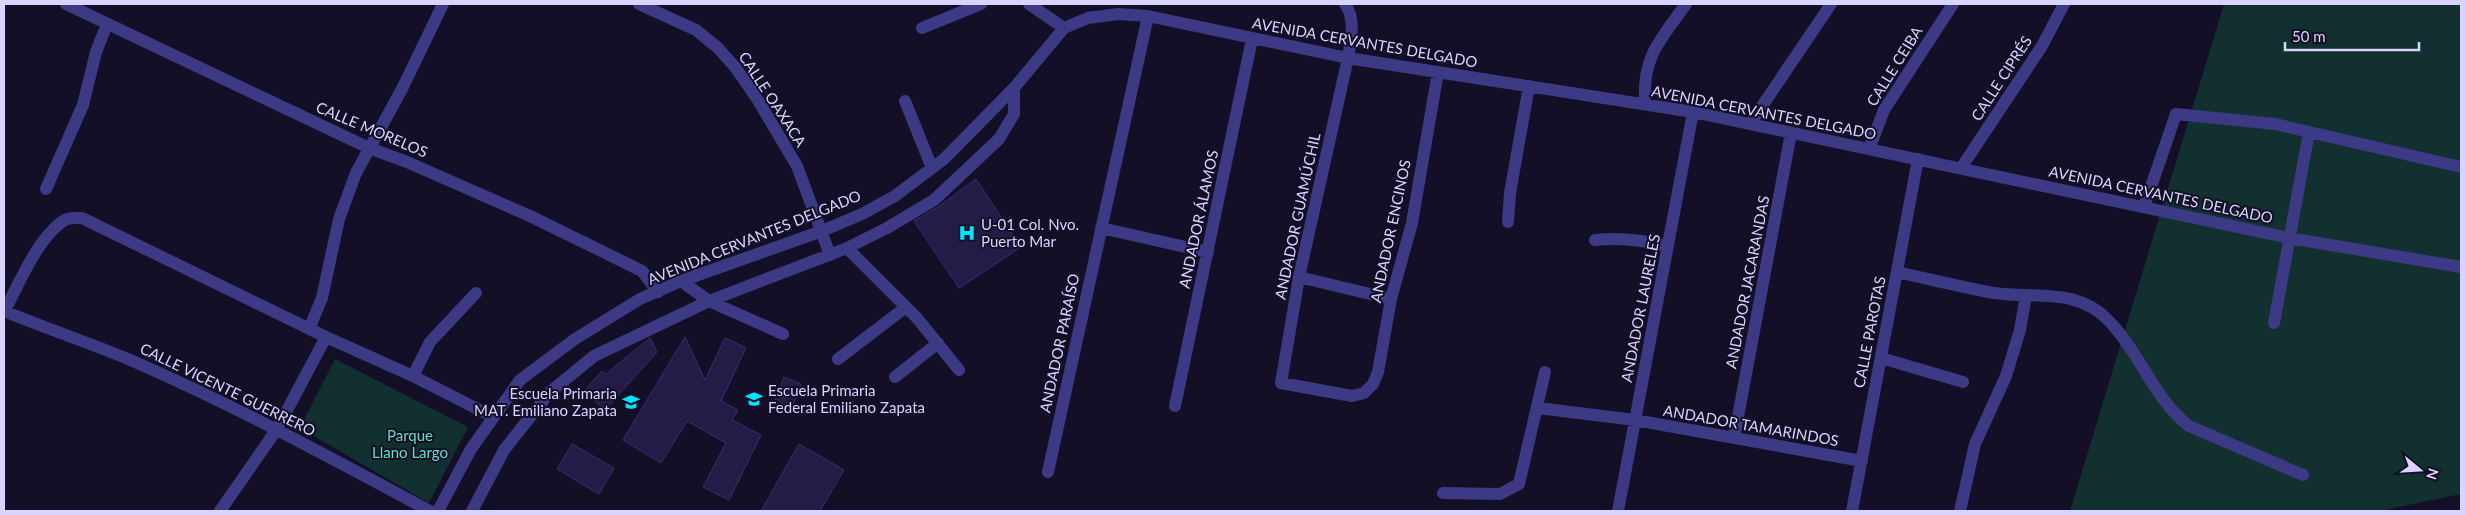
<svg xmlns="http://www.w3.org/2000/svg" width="2465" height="515" font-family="Lato,sans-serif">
<rect width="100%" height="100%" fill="#130f26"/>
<path fill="#12302f" d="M2224,4H2461V494L2380,511H2070Z
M335,359L468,427L429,503L300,428Z"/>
<path fill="#241b47" stroke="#3b2d73" d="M976,179L1021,247L959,288L914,221L938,207Z
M685,337L705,380L725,338L746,348L721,401L738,410L732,420L761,435L729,500L703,487L726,443L687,421L661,463L623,440Z
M650,338L657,352L605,410L584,391L602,371L606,374Z
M784,377L801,384L791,410L774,403Z
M572,444L614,468L599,494L557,469Z
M799,444L844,470L820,511H761Z"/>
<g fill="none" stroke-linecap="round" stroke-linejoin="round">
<path stroke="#3d3a85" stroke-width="12" d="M66,4L369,148L407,162L530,216L642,271L658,292
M639,4L696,30L718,48L735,67L756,97L797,166L830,255
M1029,4L1064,28
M1345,4C1356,19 1351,40 1348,58L1299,277L1281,383L1352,396L1364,393L1373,384L1378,372L1391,299L1412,223L1438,72
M922,28L981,4
M905,101L932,168
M1645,104C1642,56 1660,41 1686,4
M1750,124L1831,4
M1869,149L1884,110L1953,4
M1961,168L2042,46L2064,4
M46,189L83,105L96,52L107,24
M2144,207L2176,114L2275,124L2461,167
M1508,222L1510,193L1529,86
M1101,228L1208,252
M1595,240C1621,237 1643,240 1668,246
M847,248L917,318L959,370
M1897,272C1929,279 1962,287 1994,293C2035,299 2077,287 2109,321C2140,353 2154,399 2189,426L2303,475
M1299,277L1391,299
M681,281L709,301L783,334
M4,311C45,328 87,342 128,359C232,404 331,458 430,511
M4,312C19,284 37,239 63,221C68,217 76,218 82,218L326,337L413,376L493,417
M2274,323L2309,132
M309,329L322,298L339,219L356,173L402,89L443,4
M1881,358L1963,382
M838,359L906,307
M413,376L430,342L476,293
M895,377L938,343
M1175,406L1252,39
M1538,408L1635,420L1862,461
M1734,438L1791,133
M1048,472L1148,16
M1443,493L1500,494L1519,484L1545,372
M220,511L277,429L326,337
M438,511L471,449L520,380L575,339L640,299L681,281L822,231L862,214L895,196L944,159L1014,88L1064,28L1088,18L1118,14L1148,16L1348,58L1693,112L2289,238L2461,267
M472,511L504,450L550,392L594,356L709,301L847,248L887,228L934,200L999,139L1014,114V88
M1618,511L1693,112
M1852,511L1918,159
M1960,511L1975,444L2006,376L2020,330L2026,295"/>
</g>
<defs>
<g id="hospital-bare" transform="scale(1.35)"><path d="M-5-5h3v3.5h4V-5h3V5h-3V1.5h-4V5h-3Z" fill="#00e5ff" stroke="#130f26" stroke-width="2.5" paint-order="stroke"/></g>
<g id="school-bare" transform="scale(1.35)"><path d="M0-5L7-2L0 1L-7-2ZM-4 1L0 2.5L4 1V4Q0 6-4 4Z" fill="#00e5ff" stroke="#130f26" stroke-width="2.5" paint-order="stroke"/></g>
</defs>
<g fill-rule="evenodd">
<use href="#hospital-bare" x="967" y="233"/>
<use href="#school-bare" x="754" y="399"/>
<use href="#school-bare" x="631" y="402"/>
</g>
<g text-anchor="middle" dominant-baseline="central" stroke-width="4" stroke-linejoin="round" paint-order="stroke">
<g font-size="15" fill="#d9d4ff" stroke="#130f26">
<text transform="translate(1365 42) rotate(10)">AVENIDA CERVANTES DELGADO</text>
<text transform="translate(1894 66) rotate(-58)">CALLE CEIBA</text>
<text transform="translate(2001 78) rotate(-57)">CALLE CIPRÉS</text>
<text transform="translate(773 99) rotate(57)">CALLE OAXACA</text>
<text transform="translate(1764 112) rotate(11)">AVENIDA CERVANTES DELGADO</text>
<text transform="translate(372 129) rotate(23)">CALLE MORELOS</text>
<text transform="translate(2161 194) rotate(12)">AVENIDA CERVANTES DELGADO</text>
<text transform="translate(1297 216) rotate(-78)">ANDADOR GUAMÚCHIL</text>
<text transform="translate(1198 219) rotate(-78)">ANDADOR ÁLAMOS</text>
<text transform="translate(1390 231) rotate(-78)">ANDADOR ENCINOS</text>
<text transform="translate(754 237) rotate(-22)">AVENIDA CERVANTES DELGADO</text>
<text transform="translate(1747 282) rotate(-79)">ANDADOR JACARANDAS</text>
<text transform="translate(1640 308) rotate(-79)">ANDADOR LAURELES</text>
<text transform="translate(1869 332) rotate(-79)">CALLE PAROTAS</text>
<text transform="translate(1059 343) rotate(-78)">ANDADOR PARAÍSO</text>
<text transform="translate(228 389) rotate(26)">CALLE VICENTE GUERRERO</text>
<text transform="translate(1751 425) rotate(10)">ANDADOR TAMARINDOS</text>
</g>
<g font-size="15" fill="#d9d4ff" stroke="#130f26" text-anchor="start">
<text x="981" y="224">U-01 Col. Nvo.<tspan x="981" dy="17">Puerto Mar</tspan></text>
<text x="768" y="390">Escuela Primaria<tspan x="768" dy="17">Federal Emiliano Zapata</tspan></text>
<text x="617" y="393" text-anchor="end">Escuela Primaria<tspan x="617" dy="17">MAT. Emiliano Zapata</tspan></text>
</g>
<g font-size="15" fill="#5fe0c0" stroke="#130f26">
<text x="410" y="435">Parque<tspan x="410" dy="17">Llano Largo</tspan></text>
</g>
</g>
<rect width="2465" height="515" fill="none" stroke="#d9d4ff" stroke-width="10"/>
<g transform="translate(2420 470) rotate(108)" stroke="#130f26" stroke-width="4" paint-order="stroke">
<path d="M0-4L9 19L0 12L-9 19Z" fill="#d9d4ff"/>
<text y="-8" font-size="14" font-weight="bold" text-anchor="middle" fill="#d9d4ff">N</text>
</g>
<path d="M2285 42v8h134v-8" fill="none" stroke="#d9d4ff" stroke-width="2.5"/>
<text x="2292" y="42" font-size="15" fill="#d9d4ff" stroke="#130f26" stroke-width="4" paint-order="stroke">50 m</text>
</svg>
